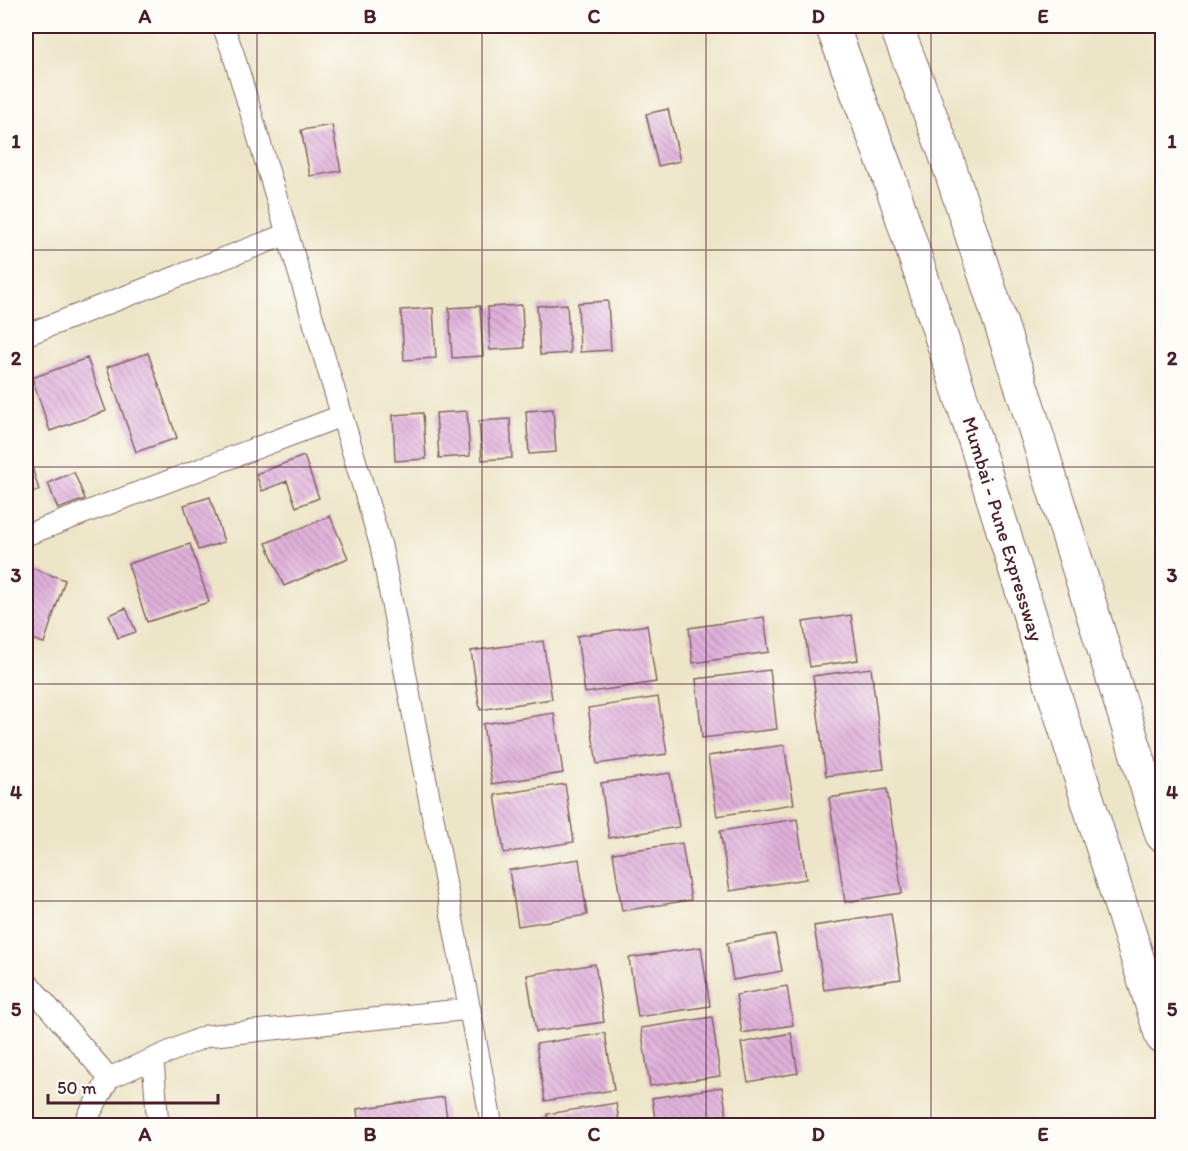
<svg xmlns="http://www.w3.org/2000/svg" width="1188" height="1151" font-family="Itim,sans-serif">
<defs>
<pattern id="building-back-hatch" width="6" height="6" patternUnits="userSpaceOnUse" patternTransform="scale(1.5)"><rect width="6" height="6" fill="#e0b1dc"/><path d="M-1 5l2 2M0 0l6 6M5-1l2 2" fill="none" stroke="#b88fb3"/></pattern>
</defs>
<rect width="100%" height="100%" fill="#fdfcf7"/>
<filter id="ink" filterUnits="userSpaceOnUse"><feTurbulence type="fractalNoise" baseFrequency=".0167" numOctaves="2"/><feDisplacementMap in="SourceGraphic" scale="12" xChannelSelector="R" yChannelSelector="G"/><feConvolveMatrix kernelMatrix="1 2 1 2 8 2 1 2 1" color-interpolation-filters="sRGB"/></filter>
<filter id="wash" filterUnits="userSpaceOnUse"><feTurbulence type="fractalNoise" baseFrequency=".008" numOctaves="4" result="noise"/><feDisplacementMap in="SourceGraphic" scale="24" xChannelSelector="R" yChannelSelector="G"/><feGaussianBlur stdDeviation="1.35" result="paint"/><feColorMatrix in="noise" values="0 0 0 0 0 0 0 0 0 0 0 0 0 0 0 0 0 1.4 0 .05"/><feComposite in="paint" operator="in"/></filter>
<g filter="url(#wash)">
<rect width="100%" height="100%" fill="#ede5c7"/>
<g id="blocks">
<path fill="url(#building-back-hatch)" d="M668,109L680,161L658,166L646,114Z
M332,125L341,171L310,176L301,130Z
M608,301L611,350L580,352L578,303Z
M567,304L570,353L540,355L537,306Z
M522,305L524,348L490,350L488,307Z
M480,306L483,356L452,358L449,308Z
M433,308L436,358L404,360L401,310Z
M148,353L177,438L136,452L107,367Z
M87,358L106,411L50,431L32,378Z
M553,409L556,452L529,454L526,411Z
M467,411L470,456L439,458L436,413Z
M423,413L426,459L395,461L393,415Z
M510,419L512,458L482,460L479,421Z
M304,456L319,498L296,507L287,481L262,491L256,474Z
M32,467L39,490L26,494V469Z
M74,472L85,499L58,509L48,483Z
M210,497L224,542L198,550L184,505Z
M330,516L348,558L284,586L266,543Z
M190,544L209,602L147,622L128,564Z
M26,566L65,580L44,643L26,637V601L29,591L26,590Z
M126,608L136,632L118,638L109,615Z
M851,615L858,660L810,667L803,622Z
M764,617L769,652L693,663L689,628Z
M647,625L656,682L585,693L577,636Z
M543,641L552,699L480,710L471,651Z
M871,668L884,769L826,776L813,676Z
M770,670L777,729L702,738L696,679Z
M658,697L667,754L597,764L588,708Z
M554,713L563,773L492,784L483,724Z
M784,745L794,804L717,816L708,756Z
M670,773L679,827L609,838L601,783Z
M565,784L574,842L504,853L495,795Z
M887,789L902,893L845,902L829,798Z
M797,819L806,879L730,891L720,831Z
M682,843L691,900L622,911L613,853Z
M579,859L587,915L518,926L509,870Z
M891,914L901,979L824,990L814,926Z
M775,934L782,971L733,980L727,943Z
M701,947L710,1006L638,1017L629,958Z
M595,964L604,1022L536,1032L527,975Z
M787,986L793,1025L742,1033L736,995Z
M712,1017L720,1076L650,1086L641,1028Z
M605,1033L614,1090L545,1101L536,1044Z
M791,1033L798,1073L748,1082L741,1043Z
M722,1087L727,1117L693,1122L694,1126H656L652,1098Z
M444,1097L448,1126H359L357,1109Z
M616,1103L620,1126H549L547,1114Z"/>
</g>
</g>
<g filter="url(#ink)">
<use href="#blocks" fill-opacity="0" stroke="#836462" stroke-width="1.5"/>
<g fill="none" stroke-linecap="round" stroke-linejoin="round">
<g stroke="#836462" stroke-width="23">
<path id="minor" d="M223,26L233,53L381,546L492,1126
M26,335L287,234
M26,535L341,416
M26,981L109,1078
M153,1060L158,1126
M83,1126L109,1078L206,1036L470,1009"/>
</g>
<g stroke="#836462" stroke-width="35">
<path id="motorway" d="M832,26L888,174L971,428L1162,1037
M896,26L945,153L1029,410L1162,835"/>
</g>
<use href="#minor" stroke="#fff" stroke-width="21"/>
<use href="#motorway" stroke="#fff" stroke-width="33"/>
</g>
</g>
<path fill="none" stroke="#4a1f2b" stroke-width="1.5" stroke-opacity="0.55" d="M257,26V1126M482,26V1126M706,26V1126M931,26V1126M26,250H1162M26,467H1162M26,684H1162M26,901H1162"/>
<g text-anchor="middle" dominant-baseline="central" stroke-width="4.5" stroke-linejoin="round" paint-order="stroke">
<g font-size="20" fill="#4a1f2b" stroke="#fdfcf7">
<text transform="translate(1003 529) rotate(73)">Mumbai - Pune Expressway</text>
</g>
</g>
<rect width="1188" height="1151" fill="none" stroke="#fdfcf7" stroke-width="66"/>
<path d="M48 1094v9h170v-9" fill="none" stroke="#4a1f2b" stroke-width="3"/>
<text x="57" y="1094" font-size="18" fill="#4a1f2b" stroke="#fdfcf7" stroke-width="4.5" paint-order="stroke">50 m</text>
<rect x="33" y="33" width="1122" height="1085" fill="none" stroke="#4a1f2b" stroke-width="2"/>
<g font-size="20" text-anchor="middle" font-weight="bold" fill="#4a1f2b">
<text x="145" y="23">A</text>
<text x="370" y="23">B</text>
<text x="594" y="23">C</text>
<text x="818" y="23">D</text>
<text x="1043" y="23">E</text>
<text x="16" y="148">1</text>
<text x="1172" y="148">1</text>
<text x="16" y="365">2</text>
<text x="1172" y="365">2</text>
<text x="16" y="582">3</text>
<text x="1172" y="582">3</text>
<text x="16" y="799">4</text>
<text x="1172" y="799">4</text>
<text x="16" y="1016">5</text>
<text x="1172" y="1016">5</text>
<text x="145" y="1141">A</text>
<text x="370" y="1141">B</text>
<text x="594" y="1141">C</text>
<text x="818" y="1141">D</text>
<text x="1043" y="1141">E</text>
</g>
</svg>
